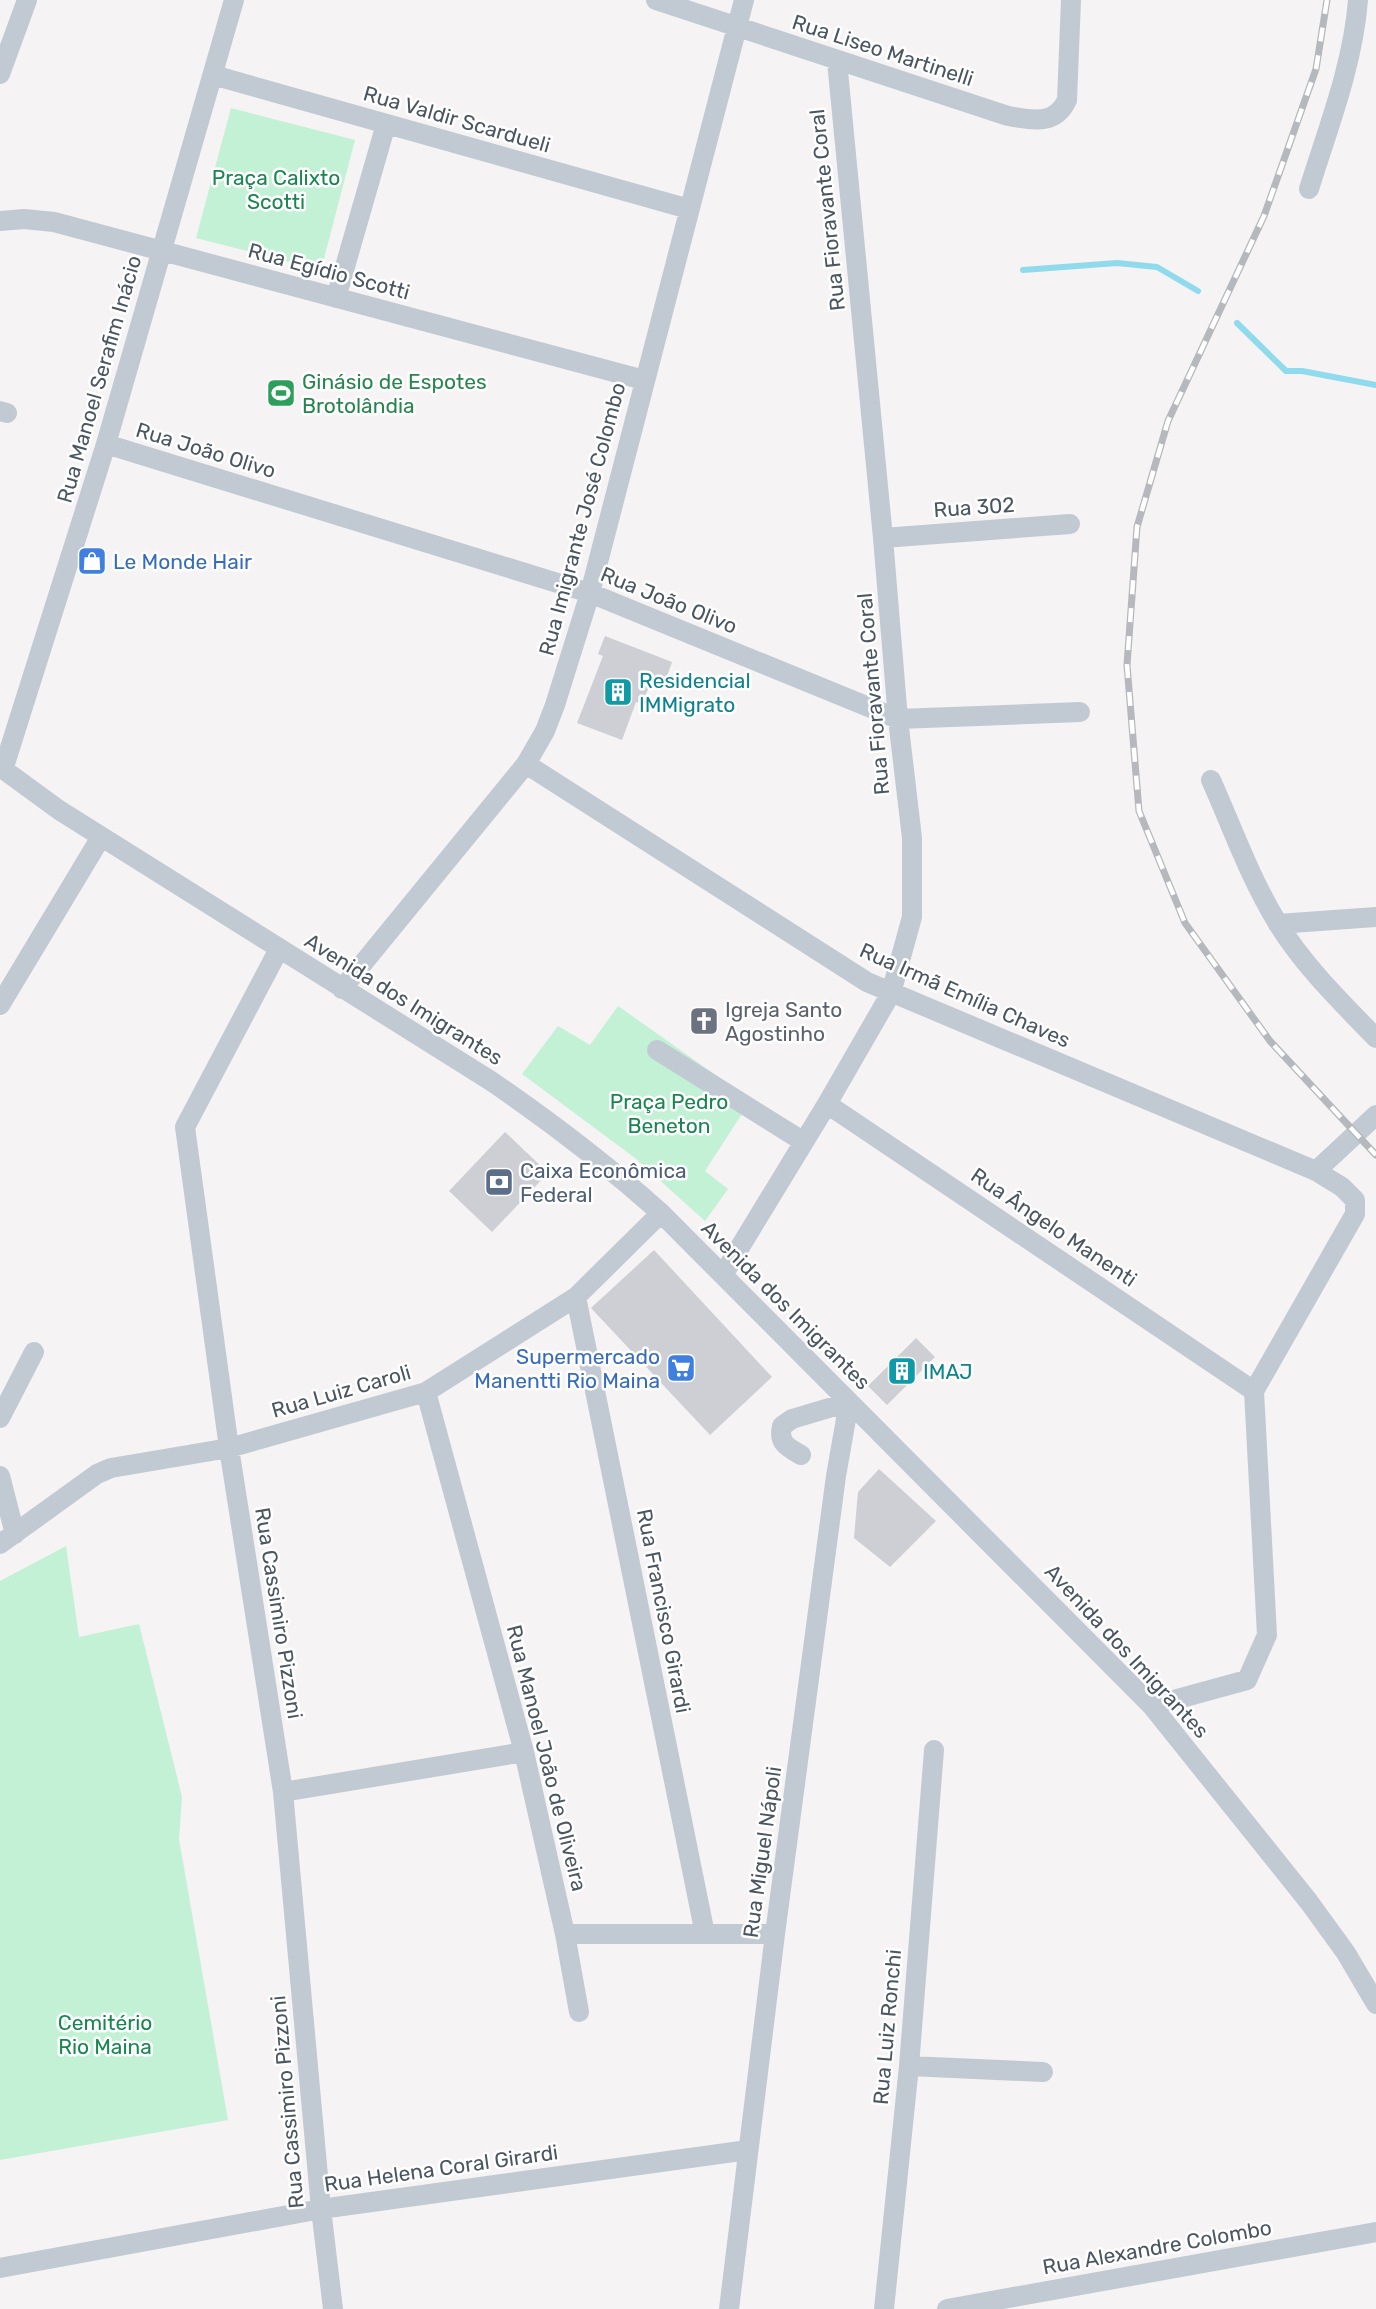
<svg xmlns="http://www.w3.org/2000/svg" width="1376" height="2309" font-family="Rubik,sans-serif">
<rect width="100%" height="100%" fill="#f5f3f3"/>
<path fill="#c3f1d5" d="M231,108L355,140L321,270L196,238Z
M618,1006L751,1100L705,1171L728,1189L705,1221L635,1158L522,1074L558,1026L590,1045Z
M66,1546L79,1637L139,1624L182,1797L179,1839L228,2120L0,2160V1581Z"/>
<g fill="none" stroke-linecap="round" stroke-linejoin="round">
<path stroke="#90daee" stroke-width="6" d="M1023,270L1117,263L1157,267L1198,291
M1237,323L1286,371H1302L1376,385"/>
</g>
<path fill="#cdcfd5" d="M605,636L672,662L665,682L653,677L642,704L636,702L622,740L577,723L603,656L598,654Z
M505,1132L548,1173L492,1232L449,1191Z
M654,1250L772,1377L710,1435L591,1308Z
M916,1338L935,1357L887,1405L868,1386Z
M879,1469L936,1521L890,1567L854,1538L858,1492Z"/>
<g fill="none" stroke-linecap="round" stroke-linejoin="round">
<path stroke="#c1cad2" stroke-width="20" d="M656,0L1008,116C1032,120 1055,126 1067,100L1071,0
M0,74L27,0
M213,75L689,209
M1309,189C1328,128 1353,65 1358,0
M0,221L24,219L54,222L644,380
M336,298L386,124
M0,411L7,413
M106,444L590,593L898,719L1080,712
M883,538L1070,524
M526,764L867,982L1316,1171
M0,767L59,810L491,1081C551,1122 607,1165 661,1213L1152,1706L1309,1902L1346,1953L1376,2004
M3,770L106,444L234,0
M1211,780C1232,827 1250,878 1277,922C1303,965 1341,1002 1376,1038
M1278,924L1376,917
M279,949L185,1127L229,1448L283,1792L321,2209L333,2309
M342,989L526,764L545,731L555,705L590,593L744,0
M0,1005L101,837
M657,1050L804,1142
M827,1104L1254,1391
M723,1275L827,1104L891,993L912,917V838L898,719L883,538L837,61
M576,1297L705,1934
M426,1392L524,1752L565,1934H775
M0,1418L34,1352
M0,1476L15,1534
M0,1544L97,1474L111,1468L229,1448L426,1392L576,1297L661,1213
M1152,1706L1247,1680L1267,1635L1254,1391L1355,1214V1200L1342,1187L1316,1171L1376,1115
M283,1792L524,1752
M565,1934L579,2012
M909,2066L1043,2072
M0,2268L321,2209L748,2150
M729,2309L775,1934L836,1476L849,1402L792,1419L782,1426C778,1443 787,1447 801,1455
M884,2309L909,2066L934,1750
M947,2309L1376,2232"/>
<g stroke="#b5b8bd" stroke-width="7">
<path id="rail" d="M1327,0L1316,69L1264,216L1168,421L1137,527L1127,665L1139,811L1185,923L1270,1041L1376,1155"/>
</g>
<use href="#rail" stroke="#fff" stroke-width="4.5" stroke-dasharray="14" stroke-linecap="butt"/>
</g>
<defs>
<g id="stadium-square" transform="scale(1.5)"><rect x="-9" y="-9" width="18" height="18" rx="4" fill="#2e9e5b" stroke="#fff"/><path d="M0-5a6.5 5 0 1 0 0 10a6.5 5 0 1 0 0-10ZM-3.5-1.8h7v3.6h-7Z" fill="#fff"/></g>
<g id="shop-square" transform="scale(1.5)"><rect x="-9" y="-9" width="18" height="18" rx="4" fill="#3f7fe0" stroke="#fff"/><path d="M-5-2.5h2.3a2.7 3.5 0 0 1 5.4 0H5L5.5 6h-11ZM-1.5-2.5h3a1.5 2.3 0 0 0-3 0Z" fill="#fff"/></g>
<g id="building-square" transform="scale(1.5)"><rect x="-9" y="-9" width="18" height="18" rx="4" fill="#0f9aa8" stroke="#fff"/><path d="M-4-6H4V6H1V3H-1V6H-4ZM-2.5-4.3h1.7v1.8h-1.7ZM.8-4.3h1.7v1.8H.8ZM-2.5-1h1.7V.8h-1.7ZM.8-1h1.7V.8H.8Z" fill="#fff"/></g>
<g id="church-square" transform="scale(1.5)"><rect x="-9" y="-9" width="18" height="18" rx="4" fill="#6b7280" stroke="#fff"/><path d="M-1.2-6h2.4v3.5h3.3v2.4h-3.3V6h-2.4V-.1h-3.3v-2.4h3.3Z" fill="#fff"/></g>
<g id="bank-square" transform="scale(1.5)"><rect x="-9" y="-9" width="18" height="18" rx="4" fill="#5c6f8a" stroke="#fff"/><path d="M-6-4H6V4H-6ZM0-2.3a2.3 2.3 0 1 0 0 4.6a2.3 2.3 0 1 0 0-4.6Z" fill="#fff"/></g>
<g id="supermarket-square" transform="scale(1.5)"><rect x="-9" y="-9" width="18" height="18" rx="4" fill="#3f7fe0" stroke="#fff"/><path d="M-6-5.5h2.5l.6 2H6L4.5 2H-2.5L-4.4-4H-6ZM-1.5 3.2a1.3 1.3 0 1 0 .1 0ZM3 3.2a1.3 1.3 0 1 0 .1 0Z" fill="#fff"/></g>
</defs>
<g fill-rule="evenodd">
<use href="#stadium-square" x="281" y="393"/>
<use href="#shop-square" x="92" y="561"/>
<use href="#building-square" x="618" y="692"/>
<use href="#church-square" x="704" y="1021"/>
<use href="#bank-square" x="499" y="1182"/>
<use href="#supermarket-square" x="681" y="1368"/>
<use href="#building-square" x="902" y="1371"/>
</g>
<g text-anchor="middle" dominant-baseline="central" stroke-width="5" stroke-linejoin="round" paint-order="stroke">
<g font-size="21" fill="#4a5661" stroke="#fff">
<text transform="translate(883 50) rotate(18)">Rua Liseo Martinelli</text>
<text transform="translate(457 119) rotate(16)">Rua Valdir Scardueli</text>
<text transform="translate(827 210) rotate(-96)">Rua Fioravante Coral</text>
<text transform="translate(329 271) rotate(15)">Rua Egídio Scotti</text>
<text transform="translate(99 379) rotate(-74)">Rua Manoel Serafim Inácio</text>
<text transform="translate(206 450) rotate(17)">Rua João Olivo</text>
<text transform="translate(974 507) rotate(-4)">Rua 302</text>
<text transform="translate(582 519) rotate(-75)">Rua Imigrante José Colombo</text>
<text transform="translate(669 600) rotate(22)">Rua João Olivo</text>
<text transform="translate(873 694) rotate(-95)">Rua Fioravante Coral</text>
<text transform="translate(965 995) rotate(24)">Rua Irmã Emília Chaves</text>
<text transform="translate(404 999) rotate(32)">Avenida dos Imigrantes</text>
<text transform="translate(1054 1227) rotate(34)">Rua Ângelo Manenti</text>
<text transform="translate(786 1305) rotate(45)">Avenida dos Imigrantes</text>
<text transform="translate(341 1391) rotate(-16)">Rua Luiz Caroli</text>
<text transform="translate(664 1611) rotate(79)">Rua Francisco Girardi</text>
<text transform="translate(279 1613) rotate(81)">Rua Cassimiro Pizzoni</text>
<text transform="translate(1127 1651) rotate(47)">Avenida dos Imigrantes</text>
<text transform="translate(547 1758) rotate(76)">Rua Manoel João de Oliveira</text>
<text transform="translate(762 1852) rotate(-82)">Rua Miguel Nápoli</text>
<text transform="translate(887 2027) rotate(-85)">Rua Luiz Ronchi</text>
<text transform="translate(287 2102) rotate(-95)">Rua Cassimiro Pizzoni</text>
<text transform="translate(441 2168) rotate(-8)">Rua Helena Coral Girardi</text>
<text transform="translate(1157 2247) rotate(-10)">Rua Alexandre Colombo</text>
</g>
<g font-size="21" fill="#17864f" stroke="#fff">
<text x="276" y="177">Praça Calixto<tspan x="276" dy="24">Scotti</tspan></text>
<text x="669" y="1101">Praça Pedro<tspan x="669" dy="24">Beneton</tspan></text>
<text x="105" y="2022">Cemitério<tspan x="105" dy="24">Rio Maina</tspan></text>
</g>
<g font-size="21" fill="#27864d" stroke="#fff" text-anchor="start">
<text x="302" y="381">Ginásio de Espotes<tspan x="302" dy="24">Brotolândia</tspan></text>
</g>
<g font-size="21" fill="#366cbe" stroke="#fff" text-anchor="start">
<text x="113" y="561">Le Monde Hair</text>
<text x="660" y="1356" text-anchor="end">Supermercado<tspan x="660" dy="24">Manentti Rio Maina</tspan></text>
</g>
<g font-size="21" fill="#0d838f" stroke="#fff" text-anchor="start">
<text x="639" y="680">Residencial<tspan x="639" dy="24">IMMigrato</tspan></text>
<text x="923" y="1371">IMAJ</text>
</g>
<g font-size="21" fill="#5b616d" stroke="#fff" text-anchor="start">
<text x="725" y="1009">Igreja Santo<tspan x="725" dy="24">Agostinho</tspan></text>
</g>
<g font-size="21" fill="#4e5e75" stroke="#fff" text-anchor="start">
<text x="520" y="1170">Caixa Econômica<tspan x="520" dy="24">Federal</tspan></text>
</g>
</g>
</svg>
